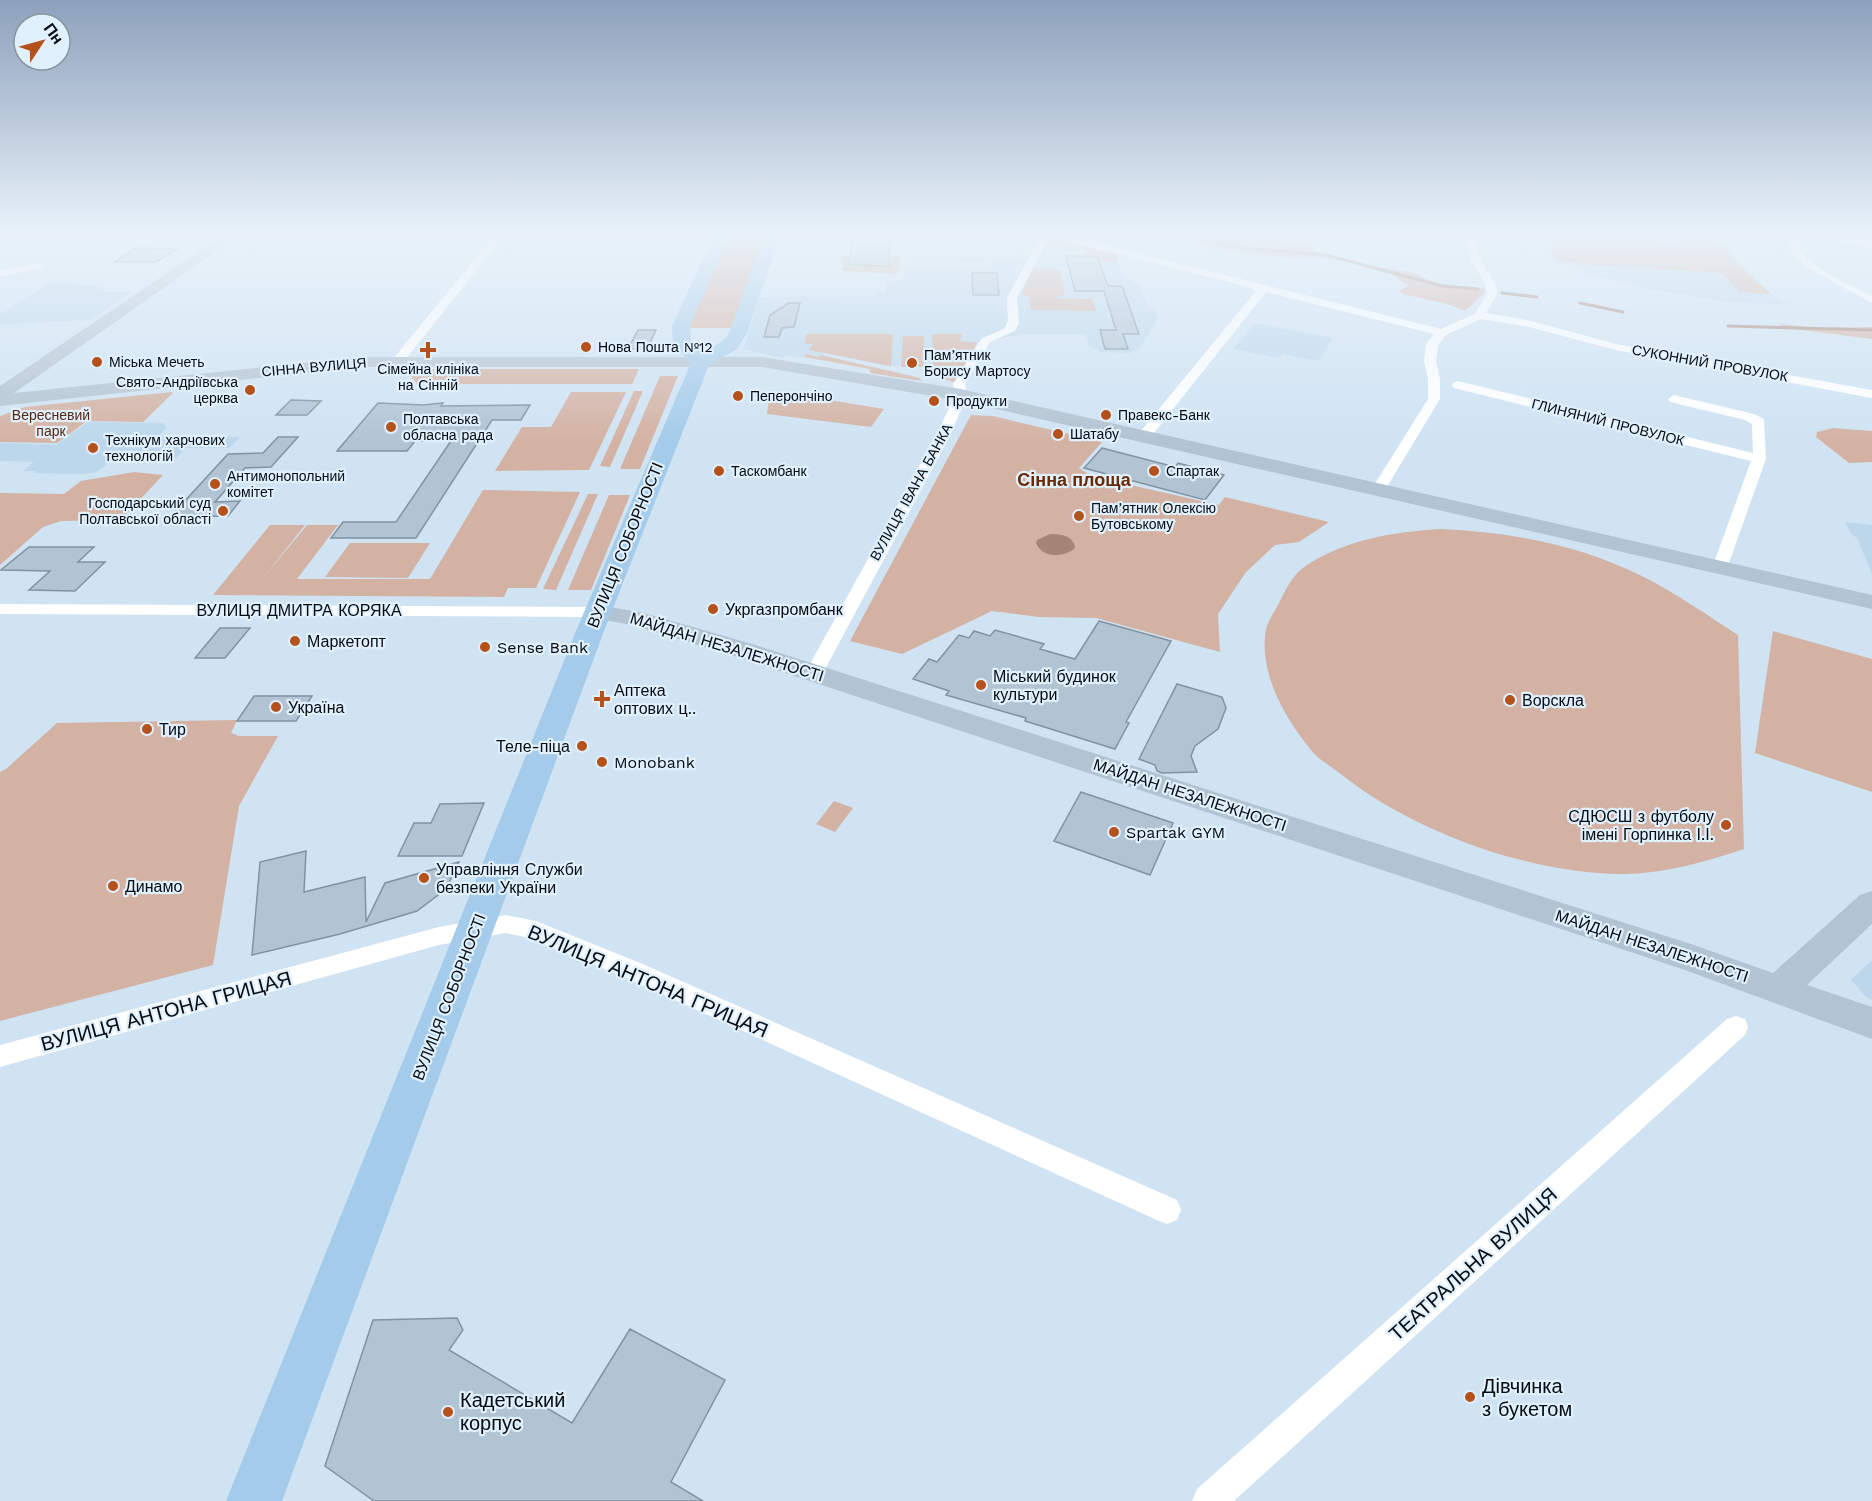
<svg xmlns="http://www.w3.org/2000/svg" width="1872" height="1501" font-family="'Work Sans',sans-serif">
<rect width="100%" height="100%" fill="#cfe3f3"/>
<path fill="#bcd7eb" d="M786,233H918L916,244H851L836,248L837,243L833,241H821L822,233Z
M1547,233H1718L1744,268L1779,301L1792,305L1730,302L1639,287V285L1582,274L1585,268L1548,262L1545,254Z
M1050,237L1116,253L1120,272L1140,287L1149,309L1155,310L1158,319L1142,344L1131,353L1101,352L1089,345L1086,335L1077,334H1025L977,343L963,368L886,366L825,353L818,357L806,354L803,358L786,355L783,358L743,349L760,297L875,296L876,292H886L887,283H882L903,279L904,271H990L995,258L1039,257Z
M910,256L983,257L984,262H910Z
M68,282L75,285H102L103,292H130L90,320L0,324V314L49,284Z
M1255,323L1333,338L1319,361L1282,354L1280,358L1233,349Z
M88,422L162,423L167,427L159,436L240,437L229,448H186L171,463L109,462L97,472L82,474L34,473L35,471H23L34,462L0,461V443L56,445Z
M1845,522L1872,525V574L1857,538L1851,534Z
M1872,960V1000L1867,998L1851,980Z"/>
<path fill="#d3b2a3" d="M730,233H768L734,328H689Z
M1158,233H1185L1211,239L1245,237L1302,242L1314,247L1317,252L1342,259L1292,258L1222,250Z
M1556,233L1647,235L1659,243L1677,245L1683,237L1719,241L1742,268L1771,294L1740,292L1722,273L1590,265L1555,260L1552,254Z
M1050,237L1116,253L1117,262H1099L1097,255H1085L1083,250L1063,246L1050,249L1045,248Z
M842,256H900L898,274L842,271Z
M1372,266L1415,273L1435,283L1485,289L1484,293L1465,311L1447,304L1403,294L1398,291L1408,286L1388,272Z
M1049,268L1061,270L1065,295C1053,300 1032,299 1021,294L1032,269Z
M1029,298L1092,299L1096,311L1031,310Z
M1778,324L1820,328L1872,327V339L1785,328Z
M806,334H893L891,366L809,350L813,344H805Z
M932,334H962L960,341L977,343L955,382L942,379L933,372Z
M903,336H924V367H901Z
M806,354L818,357L821,355L920,378L921,381L870,373V369L804,357Z
M417,369H639L632,384H417L411,377Z
M660,376H678L640,469H620Z
M634,391H643L610,467L600,466Z
M770,391L786,393L884,409L871,427L767,414Z
M172,392L173,393L143,422L87,421L57,443L0,442V416L25,407Z
M571,392H626L589,470L495,471L522,427H551Z
M971,415L993,416L1102,442L1079,468L1091,476L1219,505L1225,497L1329,522L1299,542L1275,545L1246,572L1218,614L1220,652L1096,618L1039,617L992,611L902,654L850,641Z
M1833,428L1872,431V462L1849,463L1816,437L1817,432Z
M134,472L163,475L121,520L61,521L43,527L0,565V493L64,494L81,481Z
M483,490L580,492L536,588H508L504,597L213,595L270,525H305L263,578L307,525H338L297,579H430Z
M588,494H598L556,590L543,589Z
M609,495H630L591,590H568Z
M1441,529C1511,532 1581,545 1644,577C1677,594 1707,615 1738,635L1744,849C1705,862 1667,873 1625,874C1532,875 1414,832 1342,775C1332,767 1319,760 1311,750C1285,718 1258,672 1266,629C1268,620 1276,610 1280,601C1287,587 1293,574 1307,565C1348,539 1393,532 1441,529Z
M350,543H430L408,578L325,577Z
M1773,631L1872,659V792L1755,753Z
M237,720L231,733L239,736H278L239,806L213,965L0,1021V772L6,769L57,723Z
M834,801L853,808L835,832L816,824Z"/>
<path fill="#a58577" d="M1050,534C1060,534 1071,535 1075,546L1074,549C1062,558 1042,558 1036,543L1037,540Z"/>
<g fill="none" stroke-linecap="round" stroke-linejoin="round">
<path stroke="#a58577" stroke-width="3" d="M1166,233L1243,248L1326,255L1442,286L1478,289
M1502,293L1537,297
M1580,303L1623,312
M1728,326L1872,330"/>
</g>
<path fill="#b1c4d4" stroke="#8193a1" stroke-width="1.5" d="M853,236H891L889,266L849,265Z
M136,248L177,249L156,262H114Z
M1066,256H1097L1108,286H1122L1139,334H1123L1128,349H1105L1100,330H1116L1104,291H1075Z
M972,273H997L999,295H973Z
M789,303H800L794,327L782,328L779,337H764L770,315Z
M638,330H656L647,349H628Z
M291,400L321,401L307,415H276Z
M378,403L423,405L443,403L441,406L530,405L521,420H492L416,538H331L343,522H396L451,441H415L407,451H337Z
M278,437H298L271,467L245,468L215,502L240,501L228,516L170,517L228,454L263,453Z
M1102,448L1175,467L1178,463L1224,475L1205,500L1084,468Z
M29,547H94L78,562H105L75,591L29,590L50,571L1,570Z
M1099,621L1171,641L1126,722L1129,723L1115,749L1025,721L1026,718L946,695L949,691L913,679L929,659L937,662L959,635L969,638L974,631L990,636L995,630L1044,644L1040,649L1075,659Z
M220,628H250L225,658H195Z
M1177,684L1222,697L1226,708L1218,729L1195,746L1191,756L1197,772L1162,773L1157,771L1155,765L1139,759Z
M254,696H312L296,721H237Z
M1081,792L1173,823L1150,875L1054,841Z
M484,803L462,856H398L414,823H431L440,804Z
M306,851L304,892L365,877L366,922L385,883L459,862L446,889L417,911L340,934L252,955L260,862Z
M457,1318L463,1330L449,1350L572,1423L630,1329L725,1380L671,1482L703,1501H374L325,1466L373,1320Z"/>
<g fill="none" stroke-linecap="round" stroke-linejoin="round">
<path fill="#fff" fill-rule="evenodd" d="M496,233H506L401,365H393V359Z
M1042,233H1057L1441,329L1475,314L1487,294L1486,285L1471,261L1466,242L1472,235L1502,233L1501,235L1478,239L1476,242L1481,261L1496,285L1497,294L1486,313L1531,321L1616,344L1872,390V398L1616,350L1529,327L1481,319L1446,335L1438,345L1436,361L1440,379V399L1385,490L1378,494L1371,490L1428,399V379L1424,361L1426,344L1434,334L1266,292L1150,438H1140L1138,435L1140,432L1256,291L1248,287L1050,237L1017,298L1019,323L1015,331L990,342L965,384L967,395L951,434L823,673L820,677H808L805,673L937,434L955,395L953,384L982,338L1004,329L1008,321L1007,298Z
M1786,233H1795C1797,238 1797,245 1801,251C1816,272 1849,284 1872,296V303L1808,268L1791,251Z
M1797,233H1818L1872,241V247L1802,236Z
M38,263L43,266L42,268L0,277V271Z
M1458,381L1753,453L1752,424L1745,420L1670,402L1668,399L1674,395L1754,414L1764,419L1766,459L1726,571H1714L1712,568L1751,461L1454,388L1452,385L1454,382Z
M0,604L598,607L606,612L598,617L0,614Z
M506,915L536,921L645,965L1177,1200L1181,1210L1177,1220L1167,1224L1157,1220L629,979L525,937L506,933L439,945L0,1067V1045L439,927Z
M1736,1016L1745,1019L1748,1027L1745,1035L1234,1501H1192L1197,1489L1727,1019Z"/>
<path fill="#b2c3d1" fill-rule="evenodd" d="M226,233H242L14,393L361,357H762L961,389L1872,595V609L961,401L762,367H361L0,406V386Z
M598,605L644,613L752,644L1691,944L1773,973L1860,895L1872,891V924L1807,985L1872,1007V1039L1682,969L734,656L632,625L589,617L586,612L589,607Z"/>
<path fill="#a4cbe9" fill-rule="evenodd" d="M715,233H731L690,326L691,342L703,353L723,341L729,333L765,233H781L747,333L737,349L709,365L604,631L282,1501H226L576,631L691,363L673,344L672,326Z"/>
</g>
<linearGradient id="sky" x2="0" y2="1"><stop stop-color="#8da1bb"/><stop offset="0.53" stop-color="#e9f2fa"/><stop offset="1" stop-color="#e9f2fa" stop-opacity="0"/></linearGradient>
<rect width="1872" height="443" fill="url(#sky)"/>
<g fill="#b5511a" stroke="#e0f0fc" stroke-width="2">
<circle cx="586" cy="347" r="6"/>
<path d="M425 341h6v6h6v6h-6v6h-6v-6h-6v-6h6z"/>
<circle cx="97" cy="362" r="6"/>
<circle cx="912" cy="363" r="6"/>
<circle cx="250" cy="390" r="6"/>
<circle cx="738" cy="396" r="6"/>
<circle cx="934" cy="401" r="6"/>
<circle cx="1106" cy="415" r="6"/>
<circle cx="391" cy="427" r="6"/>
<circle cx="1058" cy="434" r="6"/>
<circle cx="93" cy="448" r="6"/>
<circle cx="719" cy="471" r="6"/>
<circle cx="1154" cy="471" r="6"/>
<circle cx="215" cy="484" r="6"/>
<circle cx="223" cy="511" r="6"/>
<circle cx="1079" cy="516" r="6"/>
<circle cx="713" cy="609" r="6"/>
<circle cx="295" cy="641" r="6"/>
<circle cx="485" cy="647" r="6"/>
<circle cx="981" cy="685" r="6"/>
<path d="M599 690h6v6h6v6h-6v6h-6v-6h-6v-6h6z"/>
<circle cx="1510" cy="700" r="6"/>
<circle cx="276" cy="707" r="6"/>
<circle cx="147" cy="729" r="6"/>
<circle cx="582" cy="746" r="6"/>
<circle cx="602" cy="762" r="6"/>
<circle cx="1726" cy="825" r="6"/>
<circle cx="1114" cy="832" r="6"/>
<circle cx="424" cy="878" r="6"/>
<circle cx="113" cy="886" r="6"/>
<circle cx="1470" cy="1397" r="6"/>
<circle cx="448" cy="1412" r="6"/>
</g>
<g text-anchor="middle" dominant-baseline="central" stroke-width="4.5" stroke-linejoin="round" paint-order="stroke">
<g font-size="14" fill="#060c11" stroke="#e0f0fc" text-anchor="start">
<text x="598" y="347">Нова Пошта №12</text>
<text x="924" y="355">Пам’ятник<tspan x="924" dy="16">Борису Мартосу</tspan></text>
<text x="109" y="362">Міська Мечеть</text>
<text x="428" y="369" text-anchor="middle">Сімейна клініка<tspan x="428" dy="16">на Сінній</tspan></text>
<text x="238" y="382" text-anchor="end">Свято-Андріївська<tspan x="238" dy="16">церква</tspan></text>
<text x="750" y="396">Пеперончіно</text>
<text x="946" y="401">Продукти</text>
<text x="1118" y="415">Правекс-Банк</text>
<text x="403" y="419">Полтавська<tspan x="403" dy="16">обласна рада</tspan></text>
<text x="1070" y="434">Шатабу</text>
<text x="105" y="440">Технікум харчових<tspan x="105" dy="16">технологій</tspan></text>
<text x="731" y="471">Таскомбанк</text>
<text x="1166" y="471">Спартак</text>
<text x="227" y="476">Антимонопольний<tspan x="227" dy="16">комітет</tspan></text>
<text x="211" y="503" text-anchor="end">Господарський суд<tspan x="211" dy="16">Полтавської області</tspan></text>
<text x="1091" y="508">Пам’ятник Олексію<tspan x="1091" dy="16">Бутовському</tspan></text>
</g>
<g font-size="14" fill="#060c11" stroke="#e0f0fc">
<text transform="translate(1710 363) rotate(10)">СУКОННИЙ ПРОВУЛОК</text>
<text transform="translate(314 367) rotate(-5)">СІННА ВУЛИЦЯ</text>
<text transform="translate(1608 422) rotate(14)">ГЛИНЯНИЙ ПРОВУЛОК</text>
<text transform="translate(911 492) rotate(-61)">ВУЛИЦЯ ІВАНА БАНКА</text>
</g>
<g font-size="14" fill="#552812" stroke="#e0f0fc">
<text x="51" y="415">Вересневий<tspan x="51" dy="16">парк</tspan></text>
</g>
<g font-size="16" fill="#060c11" stroke="#e0f0fc">
<text transform="translate(625 545) rotate(-68)">ВУЛИЦЯ СОБОРНОСТІ</text>
<text x="299" y="610">ВУЛИЦЯ ДМИТРА КОРЯКА</text>
<text transform="translate(727 647) rotate(17)">МАЙДАН НЕЗАЛЕЖНОСТІ</text>
<text transform="translate(1190 795) rotate(18)">МАЙДАН НЕЗАЛЕЖНОСТІ</text>
<text transform="translate(1652 946) rotate(18)">МАЙДАН НЕЗАЛЕЖНОСТІ</text>
<text transform="translate(449 997) rotate(-69)">ВУЛИЦЯ СОБОРНОСТІ</text>
</g>
<g font-size="16" fill="#060c11" stroke="#e0f0fc" text-anchor="start">
<text x="725" y="609">Укргазпромбанк</text>
<text x="307" y="641">Маркетопт</text>
<text x="497" y="647">Sense Bank</text>
<text x="993" y="676">Міський будинок<tspan x="993" dy="18">культури</tspan></text>
<text x="614" y="690">Аптека<tspan x="614" dy="18">оптових ц..</tspan></text>
<text x="1522" y="700">Ворскла</text>
<text x="288" y="707">Україна</text>
<text x="159" y="729">Тир</text>
<text x="570" y="746" text-anchor="end">Теле-піца</text>
<text x="614" y="762">Monobank</text>
<text x="1714" y="816" text-anchor="end">СДЮСШ з футболу<tspan x="1714" dy="18">імені Горпинка І.І.</tspan></text>
<text x="1126" y="832">Spartak GYM</text>
<text x="436" y="869">Управління Служби<tspan x="436" dy="18">безпеки України</tspan></text>
<text x="125" y="886">Динамо</text>
</g>
<g font-size="18" font-weight="bold" fill="#682a05" stroke="#e0f0fc">
<text x="1074" y="479">Сінна площа</text>
</g>
<g font-size="20" fill="#060c11" stroke="#e0f0fc">
<text transform="translate(648 981) rotate(23)">ВУЛИЦЯ АНТОНА ГРИЦАЯ</text>
<text transform="translate(166 1011) rotate(-15)">ВУЛИЦЯ АНТОНА ГРИЦАЯ</text>
<text transform="translate(1473 1264) rotate(-42)">ТЕАТРАЛЬНА ВУЛИЦЯ</text>
</g>
<g font-size="20" fill="#060c11" stroke="#e0f0fc" text-anchor="start">
<text x="1482" y="1386">Дівчинка<tspan x="1482" dy="23">з букетом</tspan></text>
<text x="460" y="1400">Кадетський<tspan x="460" dy="23">корпус</tspan></text>
</g>
</g>
<g transform="translate(42 42) rotate(54)"><circle r="28" fill="#e0f0fc" stroke="#89959e" stroke-width="1.5"/>
<path d="M0-4.5L10 22L0 15L-10 22Z" fill="#b5511a"/>
<text y="-9" font-size="16" font-weight="bold" text-anchor="middle" fill="#060c11">Пн</text>
</g>
</svg>
